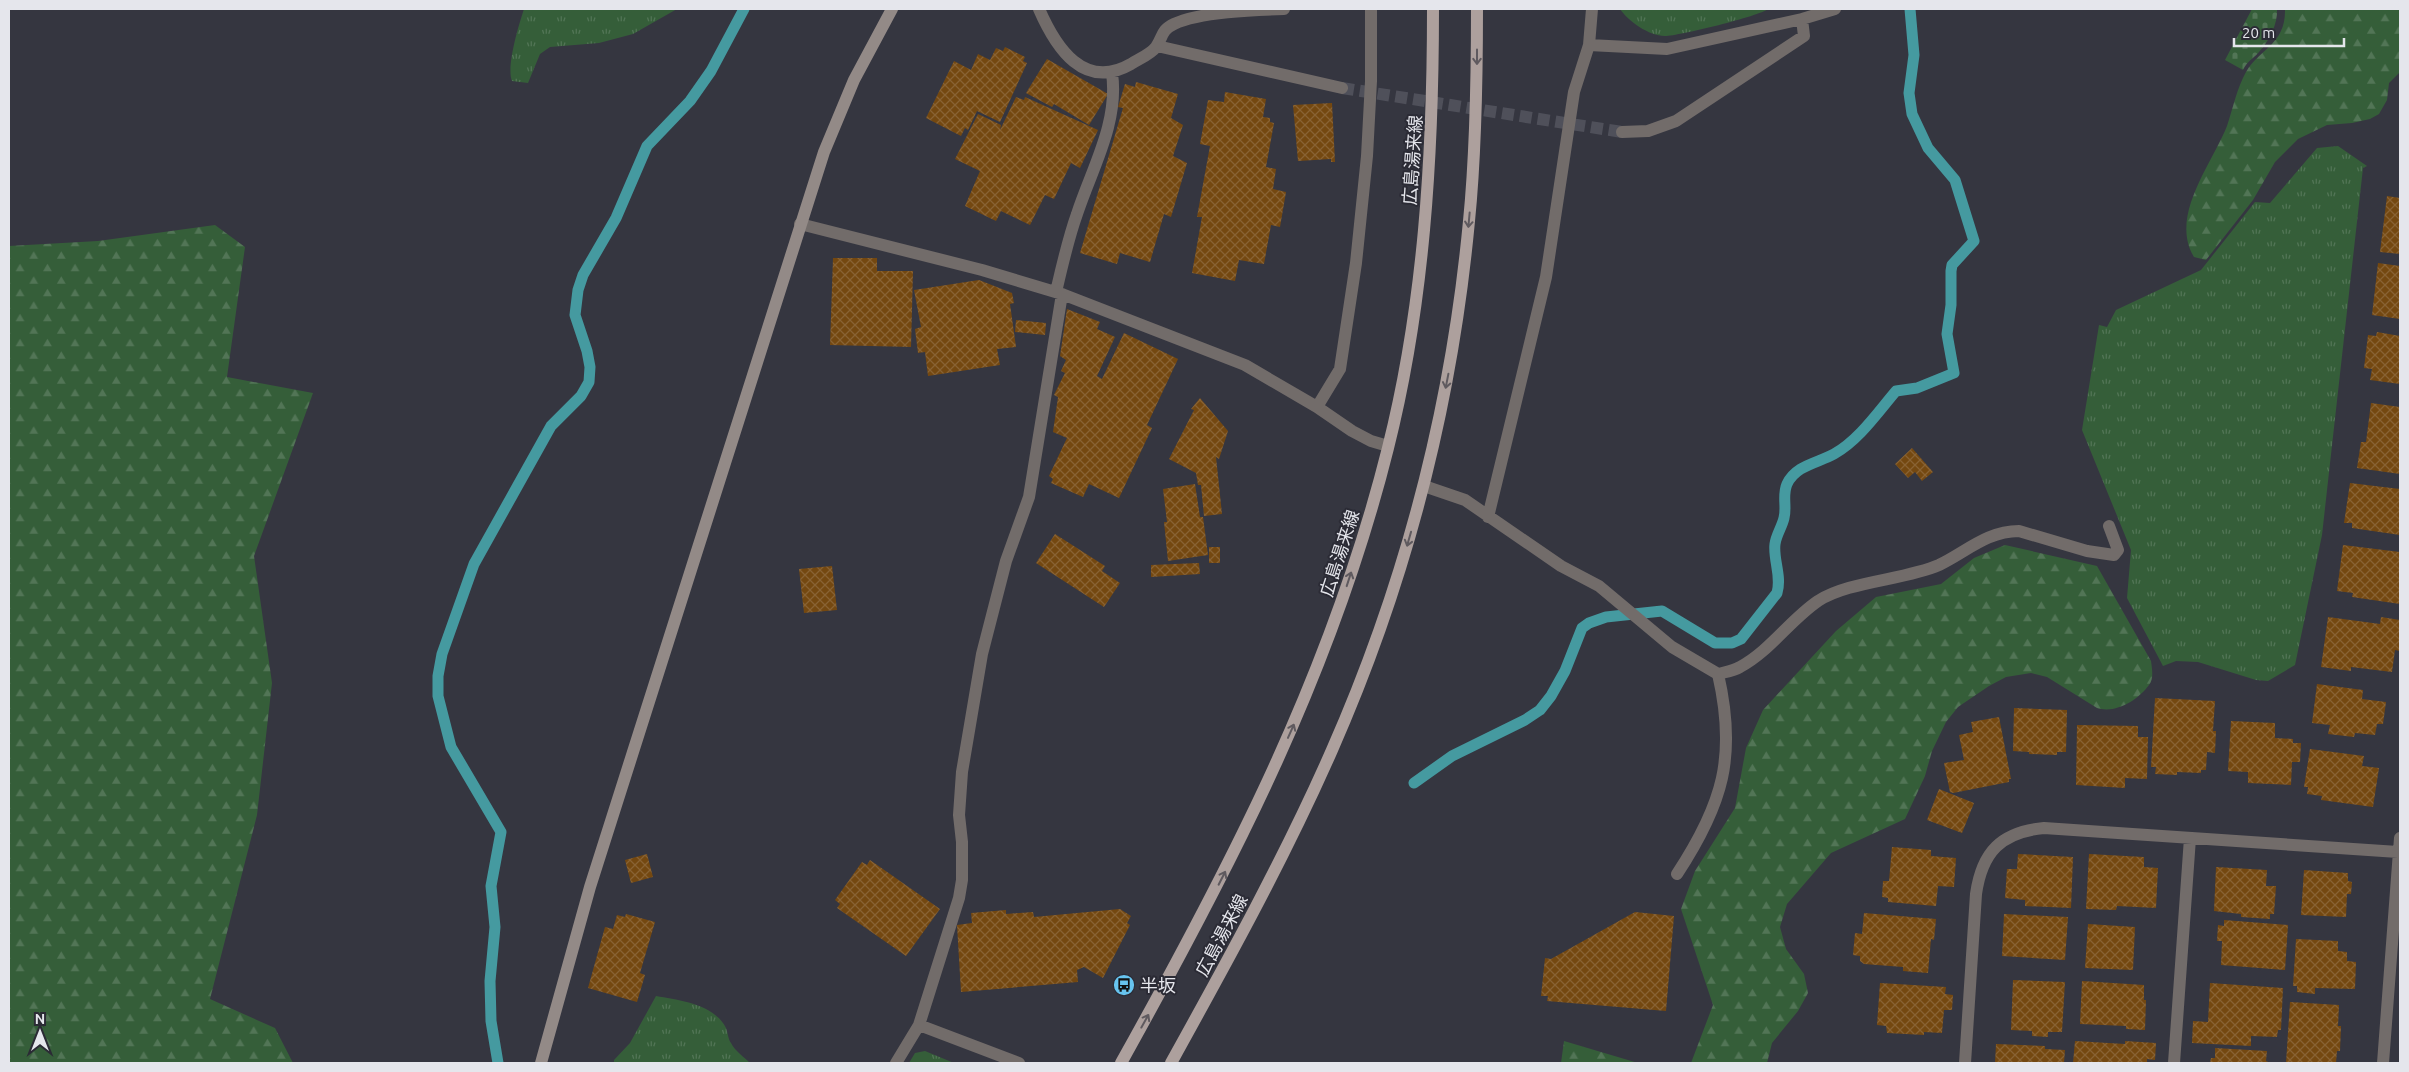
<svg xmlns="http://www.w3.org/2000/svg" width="2409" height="1072" font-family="Ubuntu,'Noto Sans JP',sans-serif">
<defs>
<pattern id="grass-tufts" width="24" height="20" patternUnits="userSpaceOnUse" patternTransform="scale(1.25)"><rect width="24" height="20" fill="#355e39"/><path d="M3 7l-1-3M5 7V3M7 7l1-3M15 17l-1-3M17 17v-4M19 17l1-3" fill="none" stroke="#527556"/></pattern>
<pattern id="forest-firs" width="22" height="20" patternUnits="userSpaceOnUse" patternTransform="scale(1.25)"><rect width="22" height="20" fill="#355e39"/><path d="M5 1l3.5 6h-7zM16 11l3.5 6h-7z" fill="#527556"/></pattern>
<pattern id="cemetery-stones" width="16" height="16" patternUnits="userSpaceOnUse" patternTransform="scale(1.25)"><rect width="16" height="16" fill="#355e39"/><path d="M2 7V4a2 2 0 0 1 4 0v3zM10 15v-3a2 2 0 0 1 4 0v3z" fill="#527556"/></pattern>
<pattern id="building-cross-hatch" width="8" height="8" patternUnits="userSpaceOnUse" patternTransform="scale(1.25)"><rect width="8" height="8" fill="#744810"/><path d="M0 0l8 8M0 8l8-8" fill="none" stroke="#886233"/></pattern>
</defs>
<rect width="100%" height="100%" fill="#353640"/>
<path fill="url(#grass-tufts)" d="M524,9H677L633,34L599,43L550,47L540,54L528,83L512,81C506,67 519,24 524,9Z
M1620,9H1768C1760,16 1678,36 1665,36C1649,36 1628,21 1620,9Z
M2338,146L2367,166L2363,168L2322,535L2295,665L2268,681L2256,680L2198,662L2176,661L2163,666L2127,598L2131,550L2082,430L2099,325L2107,327L2116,310L2201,270L2255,202L2270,203L2317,148Z
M656,996C679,1000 714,1004 726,1028C728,1033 728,1039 731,1043C735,1051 744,1057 750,1063H614V1060L630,1043Z
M925,1051L954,1063H909L915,1053Z"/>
<path fill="url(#forest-firs)" d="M2285,9H2400V72L2389,83L2387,100L2379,114L2370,119L2352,123L2327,125L2298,139L2275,162L2253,200L2206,260L2194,257C2169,216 2212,164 2227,126C2233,108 2237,88 2246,72C2260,48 2286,44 2285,9Z
M215,225L245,247L227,377L313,393L254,556L272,683L257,815L210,999L275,1028L293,1063H9V246L98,241Z
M2005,545L2097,566L2151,661C2152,669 2154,679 2149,685C2138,700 2116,714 2097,708L2047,677L2031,673L2006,677L1989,686L1958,707L1946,722L1932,751L1925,776L1905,819L1831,853L1787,904L1780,927L1786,949L1804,974L1808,993L1798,1011L1772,1043L1767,1063H1691L1713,1005L1681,909L1695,871L1735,808L1746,748L1763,710L1836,631L1876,597L1941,584L1974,558Z
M1564,1041L1638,1063H1561Z"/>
<path fill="url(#cemetery-stones)" d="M2252,9H2277C2278,24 2269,41 2259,52C2253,59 2247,61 2243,70L2225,60Z"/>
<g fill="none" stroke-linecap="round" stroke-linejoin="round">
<path stroke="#459aa0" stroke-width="11" d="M1414,783L1452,756L1525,720L1540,710L1551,696L1565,671L1582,628L1589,623L1606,617L1662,611L1715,643H1732L1741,639L1777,593C1782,576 1773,560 1775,544C1776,535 1782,527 1784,518C1787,507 1782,495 1787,484C1796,465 1818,463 1834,454C1859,440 1878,412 1896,391L1917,388L1954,373L1947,334L1951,305V271L1952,265L1974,241L1955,180L1928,148L1912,114L1909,93L1914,55L1910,9
M498,1063L491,1021L490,981L495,927L491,886L501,832L451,747L438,696V676L442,654L474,564L551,426L581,396L589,382L590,367L587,351L575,315L578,290L583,275L616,218L647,146L690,101L711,71L744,9"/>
</g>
<path fill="url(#building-cross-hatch)" d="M1005,47L1025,57L1023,61L1027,63L1000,122L977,111L968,130L965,128L961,136L926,118L954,61L971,70L978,54L990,60L996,48L1003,51Z
M1047,59L1108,94L1089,125L1054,104L1052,107L1026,93Z
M1136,82L1178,94L1171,118L1183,125L1173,156L1187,163L1171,217L1164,214L1150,262L1120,253L1117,264L1080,253L1123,108L1118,107L1125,84L1135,87Z
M1225,92L1266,99L1263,117L1270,118V122L1274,123L1266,167L1276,169L1273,189L1286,192L1280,227L1271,225L1264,264L1239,260L1235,281L1192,273L1202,217H1197L1210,146L1200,144L1208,100L1224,102Z
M1016,97L1024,100L1025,97L1098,130L1080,168L1071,163L1054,199L1045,195L1030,225L1001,211L996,221L965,206L980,171L955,159L978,114L1001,125L1000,130Z
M1332,103L1335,162H1331V159L1298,161L1293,105Z
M2387,196L2400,198V254L2380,252Z
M833,258H877V271H913L911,347L830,345Z
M2378,263L2400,266V319L2372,315Z
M979,280L1012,293L1014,303L1010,304L1016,347L997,349L1000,365L928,376L925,352L918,353L915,329L921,327L914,290Z
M1067,309L1100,322L1097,329L1115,337L1097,376L1102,379L1124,333L1178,359L1147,425L1152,428L1119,498L1089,484L1083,497L1051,483L1053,479L1049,476L1067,438L1053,432L1058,397L1054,395L1065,373L1061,371L1066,360L1060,356Z
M1016,320L1046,323L1045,335L1015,332Z
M2377,332L2400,336V384L2370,380L2372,369L2364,368L2368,335L2376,336Z
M1200,398L1228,431L1219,459L1216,457L1222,514L1204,516L1201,485H1198L1196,473L1169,459L1194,410L1191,409Z
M2371,403L2400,407V474L2357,468L2361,442H2366Z
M1912,448L1933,472L1922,481L1915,472L1908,478L1895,464Z
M2350,483L2400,489V535L2352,528V523H2344Z
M1195,484L1200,517H1203L1208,555L1168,561L1164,522H1167L1163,489Z
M1055,534L1105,566L1102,571L1120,583L1104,607L1036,563Z
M2343,545L2400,552V604L2352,597L2353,593L2337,591Z
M1209,547H1220V563H1209Z
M1199,563L1200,574L1151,577V565Z
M832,566L837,610L804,613L799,569Z
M2328,617L2380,624L2381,617L2400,620V651L2395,650L2392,672L2351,667V671L2321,667Z
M2317,684L2363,690L2362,699L2386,702L2383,724H2377L2375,735L2355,733L2354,737L2328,734L2330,725L2312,723Z
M2155,698L2215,701L2213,731H2216L2215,753L2207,752L2206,770H2201V773L2177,772V775L2155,774L2156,767H2151Z
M2014,708L2067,710L2066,752H2057V755L2029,754V752L2013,751Z
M1999,717L2011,779H2009V782L1953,793L1950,792L1944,763L1964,760L1959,735L1973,732L1971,722Z
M2231,721L2275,723V738L2293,739V743H2301L2300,762H2292L2291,785L2248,783V772L2228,771Z
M2077,725L2138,726V737H2148L2147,779L2125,778V788L2076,785Z
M2310,749L2364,756L2362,766L2379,768L2373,807L2321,800L2322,796L2307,794L2308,787H2304Z
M1939,789L1974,803L1962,833L1927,820Z
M1892,847L1931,850V856L1956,858L1954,887L1938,886L1936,906L1888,902V898L1882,897L1883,881H1889Z
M647,854L653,877L631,883L625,860Z
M2018,854L2073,857L2071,908L2025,906V900L2005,898L2007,869H2017Z
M2089,854L2144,857V867L2158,868L2156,908L2117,906L2116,910L2086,909Z
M870,860L940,909L906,956L837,908L840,904L835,900L862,862L867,865Z
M2216,867L2267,870L2266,886H2276L2274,914H2270V919L2241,917V914L2214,911Z
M2304,870L2348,873V881L2352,882L2351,894H2347L2346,917L2301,915Z
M1120,909L1131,916L1127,923L1130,925L1103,978L1084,967L1077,970L1078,982L961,992L957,925L972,923L971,913L1006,910V914L1033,912L1034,917Z
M1635,912L1674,916L1666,1011L1547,1001L1548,996H1541L1545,958L1551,959Z
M1864,913L1936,919L1934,940L1931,939L1928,973L1903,971V967L1864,964L1860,961V956L1853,955L1855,933L1862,934Z
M626,914L655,922L640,973L645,975L637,1002L588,988L605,927L613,929L617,915L625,917Z
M2004,914L2068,917L2065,960L2002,956Z
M2224,920L2288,925L2285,970L2221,965L2222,941H2217L2218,925L2224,926Z
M2088,924L2135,927L2133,970L2085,968Z
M2296,939L2338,941V951L2347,952V961L2356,962L2355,989L2315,988V994L2297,992V986H2293Z
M2013,980L2065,982L2062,1032H2048V1037L2032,1036V1031L2011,1030Z
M2082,981L2144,985V1000H2146L2145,1030L2126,1029V1026L2080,1024Z
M1880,983L1946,987L1945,994L1953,995L1952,1010H1944L1942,1033L1924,1032V1035L1887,1033L1886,1026L1877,1025Z
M2210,983L2283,988L2281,1030H2278L2277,1037L2251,1036V1046L2192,1043L2193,1021L2208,1022Z
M2290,1002L2339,1005L2338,1026H2341L2340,1051H2337L2336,1063H2286Z
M2075,1041L2125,1044V1041L2156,1043L2155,1060L2147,1059V1063H2073Z
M1996,1044L2045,1046V1049L2065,1050L2064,1063H1995Z
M2215,1048L2267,1051L2266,1061L2270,1063H2210L2211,1058H2215Z"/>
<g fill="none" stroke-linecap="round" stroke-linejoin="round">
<path stroke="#4f505a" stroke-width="12" stroke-dasharray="12 6" stroke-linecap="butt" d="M1342,88L1622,132"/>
<path stroke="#726c6a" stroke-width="12" d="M1039,9C1056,48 1084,91 1131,64C1139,59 1151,54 1156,47C1163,37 1161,30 1174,24C1199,12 1255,10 1284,9
M1589,45L1667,49L1802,19L1835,9
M1157,46L1342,88
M1622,132L1648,131L1676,121L1804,36L1802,19
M800,224L982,270L1062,294L1245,365L1317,407L1352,431L1371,441L1388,446
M1056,292C1062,266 1068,239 1077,214C1092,168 1119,123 1112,73
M1317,407L1340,369L1356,263L1367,156L1371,81V9
M1424,486L1465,500L1561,566L1599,586L1672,647L1718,674C1725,672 1733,671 1740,667C1770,651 1790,620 1818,601C1849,581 1905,580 1939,565C1966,552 1987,531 2019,531L2087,551L2114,555L2118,550L2109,526
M1488,517L1546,277L1574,92L1589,45L1592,9
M1677,874C1723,804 1737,756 1718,674
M919,1025L1019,1063
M896,1063L919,1025L959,898L962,880V842L959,815L962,772L982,654L1006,561L1029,497L1062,294
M1965,1063L1976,894C1982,852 2001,832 2044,828L2398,852
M2174,1063L2190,838
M2383,1063L2400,838"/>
<path stroke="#938a87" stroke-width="12" d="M541,1063L590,887L824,152L854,80L892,9"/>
<path stroke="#ada09d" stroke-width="12" d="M1121,1063C1232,864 1332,672 1388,448C1424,305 1433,156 1433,9
M1171,1063C1228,960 1285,857 1332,750C1406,582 1452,403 1469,221C1476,151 1477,80 1477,9"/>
</g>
<defs><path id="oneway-shaft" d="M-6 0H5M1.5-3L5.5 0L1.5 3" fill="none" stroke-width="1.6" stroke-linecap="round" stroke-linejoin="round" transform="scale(1.25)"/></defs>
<g stroke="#5f5a5f">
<use href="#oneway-shaft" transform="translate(1477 57) rotate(90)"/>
<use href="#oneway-shaft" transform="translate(1469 220) rotate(95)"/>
<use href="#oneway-shaft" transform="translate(1447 381) rotate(101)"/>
<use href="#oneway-shaft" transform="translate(1409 539) rotate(106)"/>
<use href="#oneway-shaft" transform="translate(1349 579) rotate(-72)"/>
<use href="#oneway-shaft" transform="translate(1291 731) rotate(-66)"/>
<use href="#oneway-shaft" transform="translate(1222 878) rotate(-63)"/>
<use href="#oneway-shaft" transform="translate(1145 1021) rotate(-61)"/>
</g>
<defs>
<g id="bus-disc" transform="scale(1.125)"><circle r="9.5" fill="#67c4ef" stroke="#2b2b35"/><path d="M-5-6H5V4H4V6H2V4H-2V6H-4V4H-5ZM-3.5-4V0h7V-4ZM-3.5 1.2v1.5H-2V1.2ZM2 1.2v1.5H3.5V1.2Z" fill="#111"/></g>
</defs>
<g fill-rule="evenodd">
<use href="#bus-disc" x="1124" y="985"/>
</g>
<g text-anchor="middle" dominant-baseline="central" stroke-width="4" stroke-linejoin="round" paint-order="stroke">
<g font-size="18" fill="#e5e6ec" stroke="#2b2b35">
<text transform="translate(1412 160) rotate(-86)">広島湯来線</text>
<text transform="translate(1339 553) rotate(-72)">広島湯来線</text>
<text transform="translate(1221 935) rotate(-62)">広島湯来線</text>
</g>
<g font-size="18" fill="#e5e6ec" stroke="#2b2b35" text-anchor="start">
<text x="1140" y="985">半坂</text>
</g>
</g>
<rect width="2409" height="1072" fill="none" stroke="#e5e6ec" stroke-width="20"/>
<g transform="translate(40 1032)" stroke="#2b2b35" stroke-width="4" paint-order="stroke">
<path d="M0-4L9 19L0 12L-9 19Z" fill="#e5e6ec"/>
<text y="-8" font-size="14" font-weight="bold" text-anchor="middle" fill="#e5e6ec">N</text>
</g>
<path d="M2234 38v8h110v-8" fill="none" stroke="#e5e6ec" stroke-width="2.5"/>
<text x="2242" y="38" font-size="15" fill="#e5e6ec" stroke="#2b2b35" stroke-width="4" paint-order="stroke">20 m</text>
</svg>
